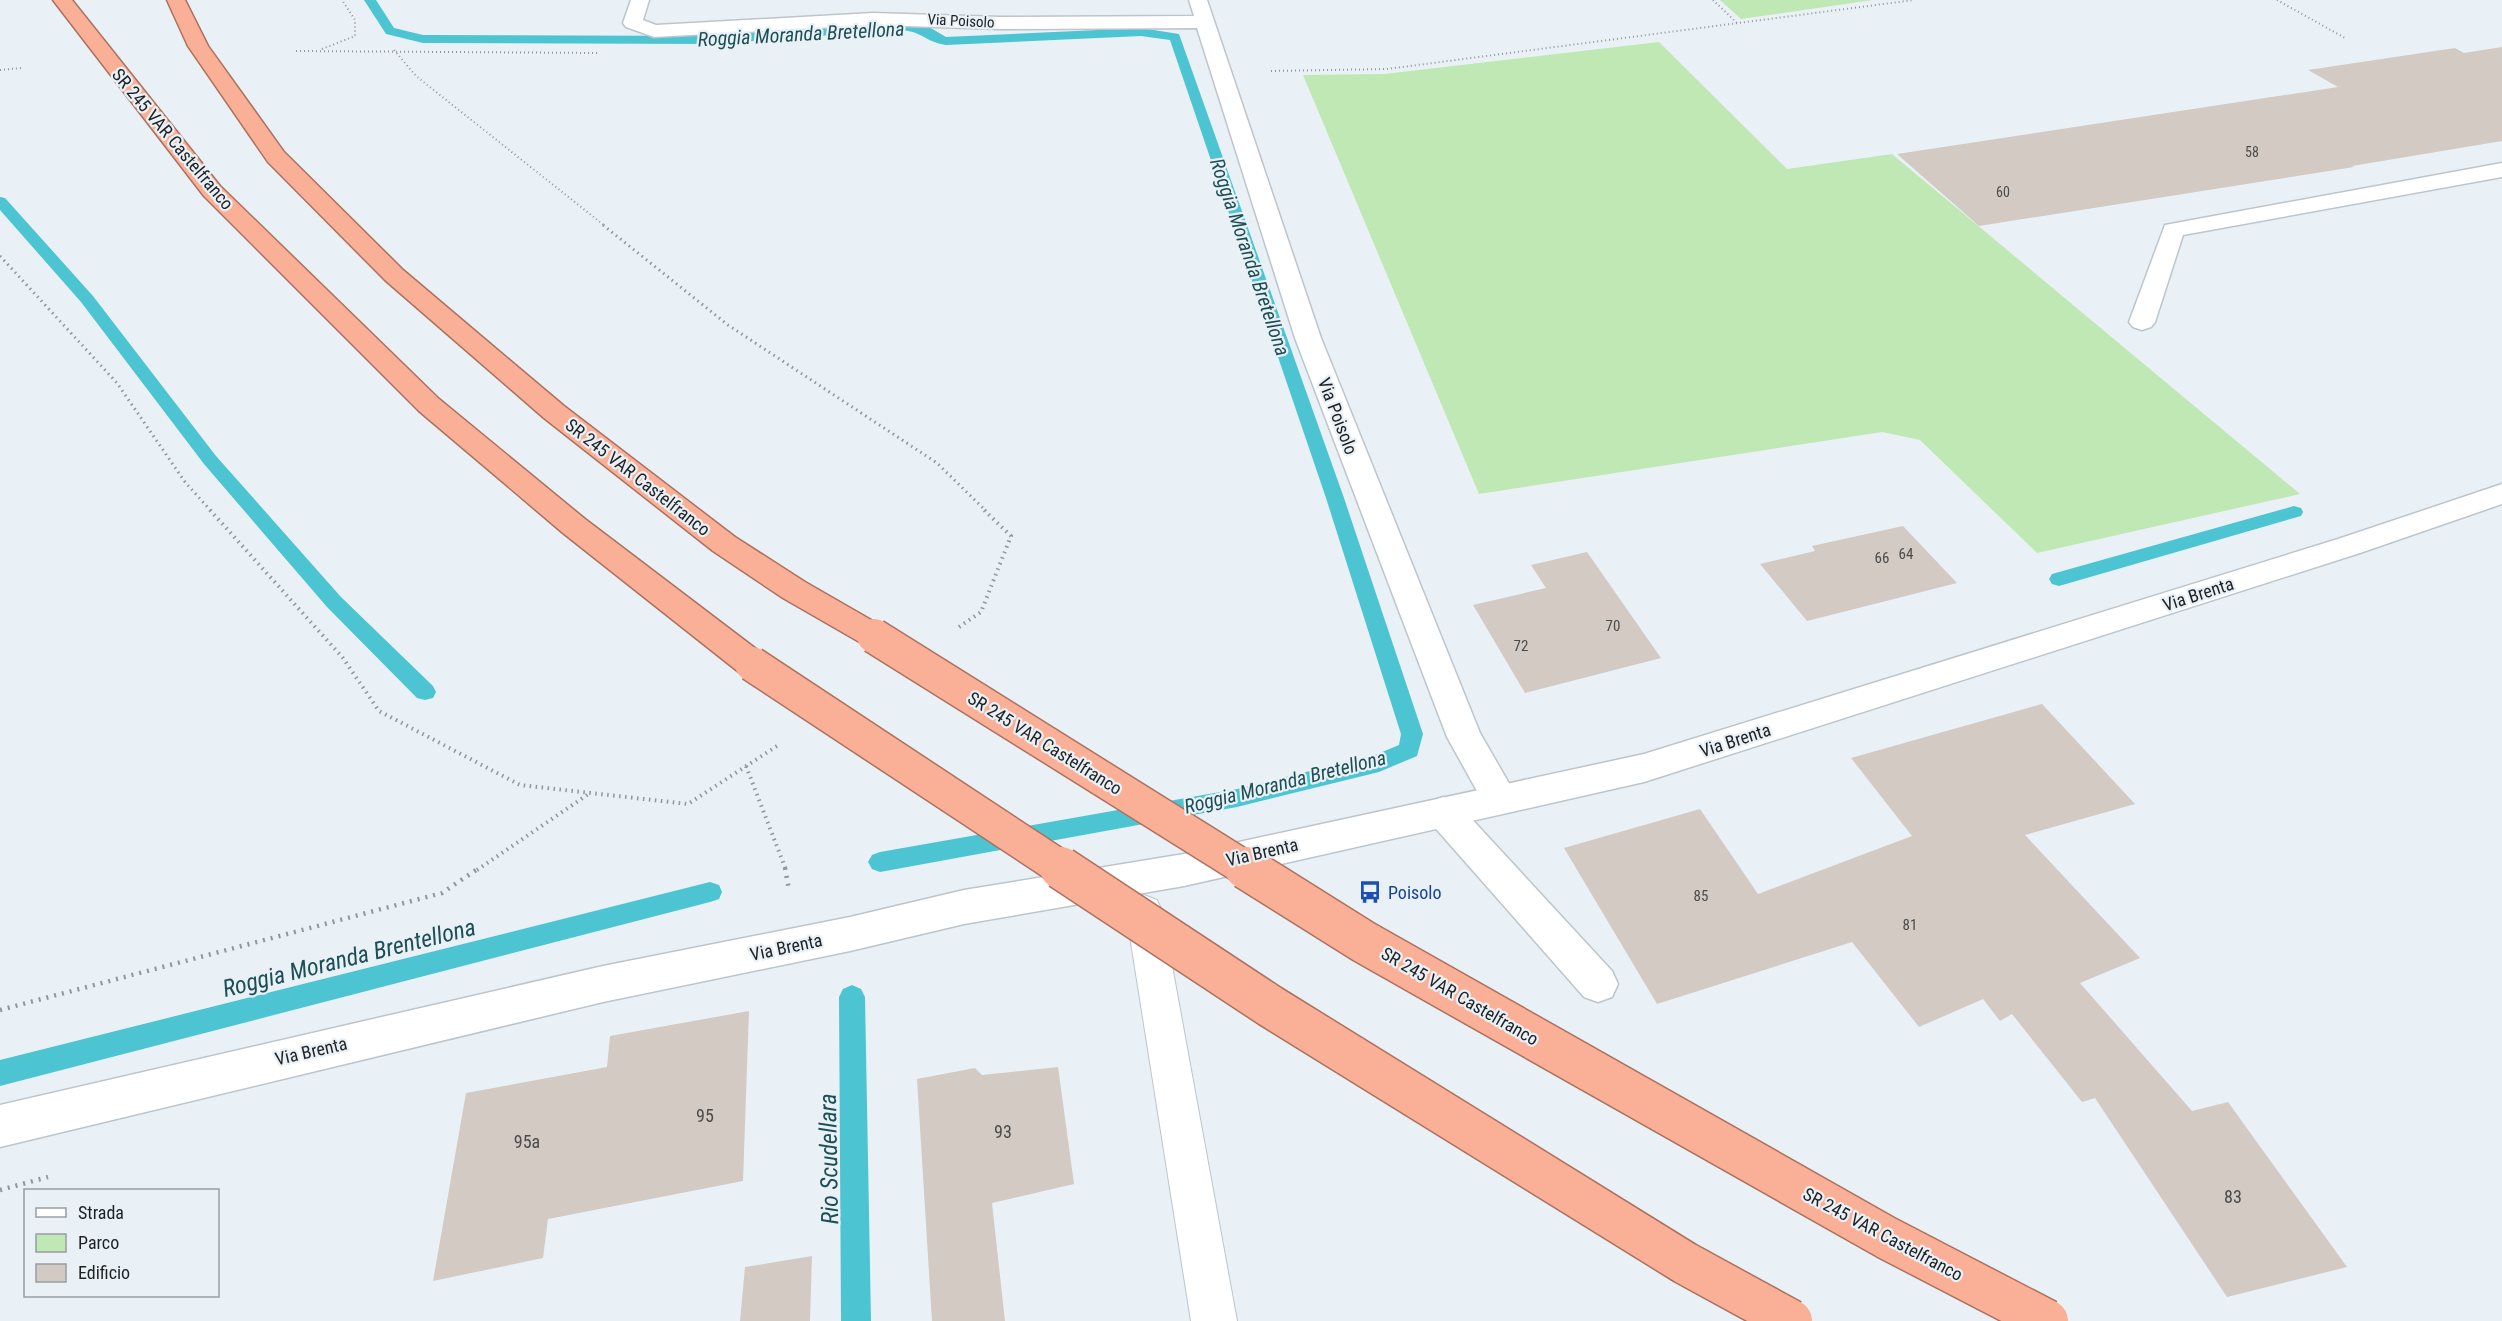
<svg xmlns="http://www.w3.org/2000/svg" width="2502" height="1321" font-family="'Roboto Condensed',sans-serif">
<rect width="100%" height="100%" fill="#e9f1f7"/>
<path fill="#c0e8b5" d="M1720,0H1873L1741,19Z
M1659,42L1787,169L1892,154L2300,494L2037,553L1920,440L1882,432L1479,494L1303,75L1384,74Z"/>
<g fill="none" stroke-linecap="round" stroke-linejoin="round">
<path fill="#4dc4d2" fill-rule="evenodd" d="M364,0H376L394,28L423,35L713,36L899,22L924,24L946,37L1141,28L1179,34L1344,498L1423,734L1417,756L1379,772L1237,807L880,872L872,869L868,862L872,855L880,852L1237,789L1375,755L1399,745L1401,734L1326,498L1170,40L1141,36L946,45C925,42 923,31 899,30L713,44L423,43L386,34Z
M0,197L5,198L93,296L216,456L341,597L433,686L436,692L433,698L425,700L417,698L327,607L204,464L81,302L0,210Z
M2294,506L2301,508L2303,512L2301,516L2059,586L2052,584L2049,579L2052,574Z
M710,882L719,885L722,892L719,899L710,902L0,1086V1060Z
M852,985L861,989L865,997L871,1321H841L839,997L843,989Z"/>
</g>
<path fill="#d2cac3" d="M2502,47V141L2352,166L2354,167L1979,226L1897,154L2338,87L2308,70L2455,48L2464,53Z
M1903,526L1957,583L1807,621L1760,564L1815,551L1812,546Z
M1587,552L1661,658L1525,693L1473,605L1546,588L1531,565Z
M2042,704L2135,804L2025,835L2140,958L2080,983L2192,1111L2228,1102L2347,1267L2227,1297L2095,1098L2082,1102L2012,1014L2000,1021L1983,999L1919,1027L1852,942L1657,1004L1564,848L1700,809L1758,894L1912,836L1851,758Z
M749,1011L743,1181L548,1219L543,1258L433,1281L466,1093L607,1067L610,1036Z
M1058,1067L1074,1184L992,1203L1005,1321H932L917,1079L975,1068L982,1075Z
M812,1256L810,1321H740L745,1267Z"/>
<g fill="none" stroke-linecap="round" stroke-linejoin="round">
<g stroke="#bdc5cb" stroke-width="2">
<path id="service" d="M1144,895L1157,900L1162,911L1237,1321H1191L1126,911L1131,900Z"/>
</g>
<g stroke="#bdc5cb" stroke-width="3">
<path id="minor" d="M631,0H649L643,20L656,25L873,13L1000,17L1194,16L1189,0H1207L1321,338L1480,733L1518,799L1513,809L1500,814L1487,809L1447,737L1295,338L1197,28L1000,29L873,25L654,37L626,27L623,23Z
M2502,163V177L2183,235L2155,322L2151,327L2142,330L2133,327L2129,322L2165,225Z
M1443,797L1456,802L1612,971L1618,984L1612,997L1598,1002L1584,997L1430,822L1425,812L1430,802Z"/>
</g>
<g stroke="#bdc5cb" stroke-width="3">
<path id="tertiary" d="M2502,484V504L2360,553L1644,782L1184,886L964,924L850,951L603,1002L0,1147V1105L603,966L850,917L964,890L1184,854L1644,754L2338,539Z"/>
</g>
<g stroke="#ac715e" stroke-width="3">
<path id="trunk" d="M53,0H72L220,186L439,399L585,519L764,655L769,664L764,673L752,676L740,673L563,533L419,411L204,196Z
M167,0H185L208,46L284,152L403,270L564,406L735,537L805,582L885,628L890,636L885,644L874,648L863,644L783,598L713,551L544,418L385,280L268,162L188,46Z"/>
</g>
<path stroke="#90969a" stroke-width="2" stroke-dasharray="1 3" stroke-linecap="butt" d="M1713,0L1737,23
M2277,0L2345,38
M322,49L355,36V20L342,0
M394,50L416,76L605,226
M296,51L598,53
M0,70L21,68
M1271,71L1387,69L1914,0"/>
<path stroke="#90969a" stroke-width="3" stroke-dasharray="1.5 4" stroke-linecap="butt" d="M603,225L728,325L937,463L986,511
M0,256L117,383L185,482L211,511"/>
<path stroke="#90969a" stroke-width="4" stroke-dasharray="1.5 4.5" stroke-linecap="butt" d="M210,510L343,658L379,711L520,785L688,804L777,746
M959,627L981,612L1011,536L984,510
M746,766L786,870
M477,870L590,793"/>
<path stroke="#90969a" stroke-width="4.5" stroke-dasharray="2 6" stroke-linecap="butt" d="M785,868L789,890
M0,1010L442,893L479,868
M0,1190L48,1177"/>
<use href="#service" fill="#fff" fill-rule="evenodd"/>
<use href="#minor" fill="#fff" fill-rule="evenodd"/>
<use href="#tertiary" fill="#fff" fill-rule="evenodd"/>
<use href="#trunk" fill="#fab097" fill-rule="evenodd"/>
<g stroke="#ac715e" stroke-width="37" stroke-linecap="butt">
<path id="trunk-bridge-far1" d="M874,636L1248,870
M752,664L1064,870"/>
</g>
<g stroke="#ac715e" stroke-width="45" stroke-linecap="butt">
<path id="trunk-bridge" d="M1061,868L1270,1006L1685,1263L1791,1321
M1246,868L1364,942L1887,1238L2047,1321"/>
</g>
<use href="#trunk-bridge-far1" stroke="#fab097" stroke-width="34"/>
<use href="#trunk-bridge" stroke="#fab097" stroke-width="42"/>
</g>
<defs>
<g id="bus-bare" transform="scale(1.8)"><path d="M-5-6H5V4H4V6H2V4H-2V6H-4V4H-5ZM-3.5-4V0h7V-4ZM-3.5 1.2v1.5H-2V1.2ZM2 1.2v1.5H3.5V1.2Z" fill="#1a4fb4" stroke="#e9f1f7" stroke-width="2.5" paint-order="stroke"/></g>
</defs>
<g fill-rule="evenodd">
<use href="#bus-bare" x="1370" y="892"/>
</g>
<g text-anchor="middle" dominant-baseline="central" stroke-width="4.5" stroke-linejoin="round" paint-order="stroke">
<g font-size="14" fill="#4b4b4b">
<text x="2252" y="152">58</text>
<text x="2003" y="192">60</text>
</g>
<g font-size="15" fill="#1e2123" stroke="#e9f1f7">
<text transform="translate(961 21) rotate(3)">Via Poisolo</text>
</g>
<g font-size="15" fill="#4b4b4b">
<text x="1906" y="554">64</text>
<text x="1882" y="558">66</text>
<text x="1613" y="626">70</text>
<text x="1521" y="646">72</text>
<text x="1701" y="896">85</text>
<text x="1910" y="925">81</text>
</g>
<g font-size="18" fill="#1e2123" stroke="#e9f1f7">
<text transform="translate(173 139) rotate(50)">SR 245 VAR Castelfranco</text>
<text transform="translate(1338 416) rotate(69)">Via Poisolo</text>
<text transform="translate(638 477) rotate(38)">SR 245 VAR Castelfranco</text>
<text transform="translate(2198 594) rotate(-18)">Via Brenta</text>
<text transform="translate(1735 740) rotate(-18)">Via Brenta</text>
<text transform="translate(1045 743) rotate(32)">SR 245 VAR Castelfranco</text>
<text transform="translate(1262 852) rotate(-13)">Via Brenta</text>
<text transform="translate(786 947) rotate(-12)">Via Brenta</text>
<text transform="translate(1460 996) rotate(30)">SR 245 VAR Castelfranco</text>
<text transform="translate(311 1051) rotate(-13)">Via Brenta</text>
<text transform="translate(1883 1234) rotate(28)">SR 245 VAR Castelfranco</text>
</g>
<g font-size="18" fill="#164399" stroke="#e9f1f7" text-anchor="start">
<text x="1388" y="892">Poisolo</text>
</g>
<g font-size="18" fill="#4b4b4b">
<text x="705" y="1115">95</text>
<text x="1003" y="1131">93</text>
<text x="527" y="1141">95a</text>
<text x="2233" y="1196">83</text>
</g>
<g font-size="20" font-style="italic" fill="#1b4f55" stroke="#e9f1f7">
<text transform="translate(801 34) rotate(-3)">Roggia Moranda Bretellona</text>
<text transform="translate(1250 257) rotate(71)">Roggia Moranda Bretellona</text>
<text transform="translate(1285 782) rotate(-14)">Roggia Moranda Bretellona</text>
</g>
<g font-size="24" font-style="italic" fill="#1b4f55" stroke="#e9f1f7">
<text transform="translate(349 958) rotate(-14)">Roggia Moranda Brentellona</text>
<text transform="translate(829 1159) rotate(-91)">Rio Scudellara</text>
</g>
</g>
<rect x="24" y="1189" width="195" height="108" fill="#e9f1f7" stroke="#989ea2" stroke-width="1.5"/>
<rect x="36" y="1208" width="30" height="9" fill="#ffffff" stroke="#989ea2" stroke-width="1.5"/>
<text x="78" y="1219" font-size="18" fill="#1e2123">Strada</text>
<rect x="36" y="1234" width="30" height="18" fill="#c0e8b5" stroke="#989ea2" stroke-width="1.5"/>
<text x="78" y="1249" font-size="18" fill="#1e2123">Parco</text>
<rect x="36" y="1264" width="30" height="18" fill="#d2cac3" stroke="#989ea2" stroke-width="1.5"/>
<text x="78" y="1279" font-size="18" fill="#1e2123">Edificio</text>
</svg>
